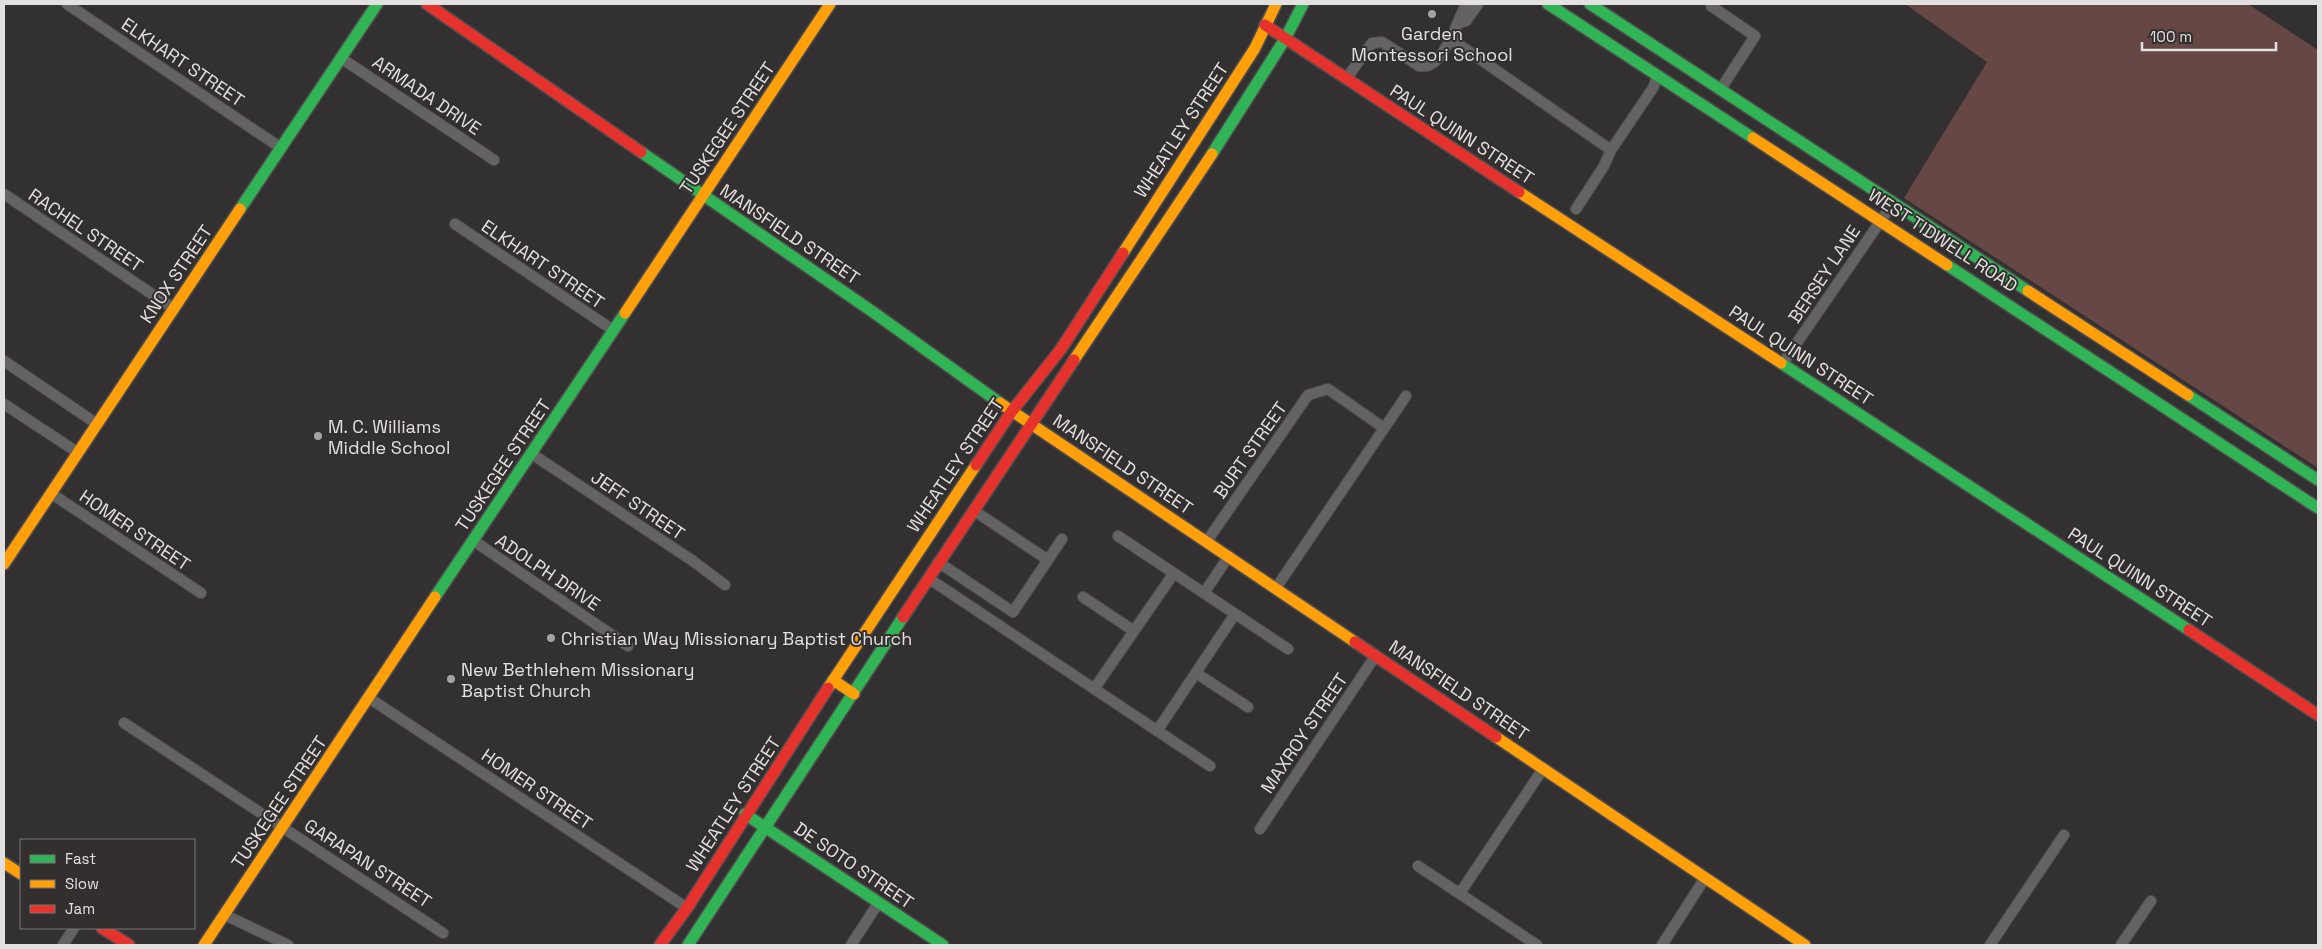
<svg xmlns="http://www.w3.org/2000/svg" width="2322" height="949" font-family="'Space Grotesk',sans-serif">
<rect width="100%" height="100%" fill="#323030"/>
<path fill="#674646" d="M1905,4H2248L2318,50V468L1904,198L1987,62Z"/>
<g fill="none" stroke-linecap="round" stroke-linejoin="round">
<g stroke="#4f4d4d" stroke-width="12">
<path id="street" d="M67,4L281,148
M1467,4C1459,15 1457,27 1451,39L1611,150L1653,88L1658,75
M1711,6L1755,36L1720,90
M1459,23L1466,21L1478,4
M341,58L494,160
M1346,79L1372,43L1382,42L1419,66C1436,69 1443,51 1451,39
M4,194L174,309
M1576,209L1604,166L1611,150
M455,224L613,330
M4,361L97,424
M1783,363L1893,203
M4,404L77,452
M532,454L693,561L725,585
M52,494L201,593
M973,510L1048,560
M1118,536L1288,649
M474,541L628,646
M1207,541L1308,395L1328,389L1384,428
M938,562L1013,612L1062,539
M928,578L1210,766
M1276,588L1406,396
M1204,593L1229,556
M1083,597L1134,631
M1196,673L1248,707
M1094,689L1174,573
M369,698L687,908
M124,723L443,933
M1157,731L1235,614
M1260,829L1376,655
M1418,866L1537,945
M1460,893L1543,769
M225,915L288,945
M63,945L74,928
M851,945L879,902
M1662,945L1705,878
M1990,945L2064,835
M2121,945L2151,901"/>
</g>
<g stroke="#4f4d4d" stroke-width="14">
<path id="fast" d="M1548,4L1753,138
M1590,4L2028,291
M641,152L873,312L1000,403
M1212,154L1285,39L1303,4
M240,209L377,4
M1947,265L2318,508
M1781,363L2189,630
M2188,395L2318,480
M435,597L625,313
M745,814L943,945
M688,945L903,617"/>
</g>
<g stroke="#4f4d4d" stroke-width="14">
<path id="slow" d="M1753,138L1947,265
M1519,192L1781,363
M1123,253L1255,48L1276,4
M2028,291L2188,395
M625,313L830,4
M1074,360L1212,154
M1000,403L1355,642
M4,564L240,209
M833,680L854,694
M828,688L976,465
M1496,737L1805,945
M4,863L21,874
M204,945L435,597"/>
</g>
<g stroke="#4f4d4d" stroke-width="14">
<path id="jam" d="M427,4L641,152
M1265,25L1519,192
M976,465L1012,411L1061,349L1123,253
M903,617L1074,360
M2189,630L2318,715
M1355,642L1496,737
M102,928L129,945
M660,945L687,908L828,688"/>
</g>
<use href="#street" stroke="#646363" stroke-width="10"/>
<use href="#fast" stroke="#30b455" stroke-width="11"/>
<use href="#slow" stroke="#ff9f0a" stroke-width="11"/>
<use href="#jam" stroke="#e5322d" stroke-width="11"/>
</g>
<g fill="#a5a2a2" stroke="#332f2f" stroke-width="2">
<circle cx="1432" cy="14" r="5"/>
<circle cx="318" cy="436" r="5"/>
<circle cx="551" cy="638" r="5"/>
<circle cx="451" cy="679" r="5"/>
</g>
<g text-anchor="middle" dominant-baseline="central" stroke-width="4" stroke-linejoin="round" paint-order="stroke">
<g font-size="18" fill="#e3e0e0" stroke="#332f2f" text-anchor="start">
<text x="1432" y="33" text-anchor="middle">Garden<tspan x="1432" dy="21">Montessori School</tspan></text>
<text x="328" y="426">M. C. Williams<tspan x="328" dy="21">Middle School</tspan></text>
<text x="561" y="638">Christian Way Missionary Baptist Church</text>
<text x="461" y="669">New Bethlehem Missionary<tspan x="461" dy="21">Baptist Church</tspan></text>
</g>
<g font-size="18" fill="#e3e0e0" stroke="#332f2f">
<text transform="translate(183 62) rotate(34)">ELKHART STREET</text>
<text transform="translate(427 95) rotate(34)">ARMADA DRIVE</text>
<text transform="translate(727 128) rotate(-56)">TUSKEGEE STREET</text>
<text transform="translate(1181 130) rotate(-57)">WHEATLEY STREET</text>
<text transform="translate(1462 134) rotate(33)">PAUL QUINN STREET</text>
<text transform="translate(86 230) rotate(34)">RACHEL STREET</text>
<text transform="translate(790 234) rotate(34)">MANSFIELD STREET</text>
<text transform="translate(1943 240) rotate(33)">WEST TIDWELL ROAD</text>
<text transform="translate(543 264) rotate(34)">ELKHART STREET</text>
<text transform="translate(176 274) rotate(-56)">KNOX STREET</text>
<text transform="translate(1824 274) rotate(-56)">BERSEY LANE</text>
<text transform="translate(1801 355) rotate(33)">PAUL QUINN STREET</text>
<text transform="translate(1250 450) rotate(-55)">BURT STREET</text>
<text transform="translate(1123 464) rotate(34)">MANSFIELD STREET</text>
<text transform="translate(503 465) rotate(-56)">TUSKEGEE STREET</text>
<text transform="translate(955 465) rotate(-56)">WHEATLEY STREET</text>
<text transform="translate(638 505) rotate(34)">JEFF STREET</text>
<text transform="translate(135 530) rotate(34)">HOMER STREET</text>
<text transform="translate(548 572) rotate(34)">ADOLPH DRIVE</text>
<text transform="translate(2140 577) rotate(33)">PAUL QUINN STREET</text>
<text transform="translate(1459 690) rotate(34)">MANSFIELD STREET</text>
<text transform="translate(1304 733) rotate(-56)">MAXROY STREET</text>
<text transform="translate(537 789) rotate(34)">HOMER STREET</text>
<text transform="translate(279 802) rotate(-56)">TUSKEGEE STREET</text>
<text transform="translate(733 804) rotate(-57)">WHEATLEY STREET</text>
<text transform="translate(368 863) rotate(33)">GARAPAN STREET</text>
<text transform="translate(854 865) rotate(34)">DE SOTO STREET</text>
</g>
</g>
<rect width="2322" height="949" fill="none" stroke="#e3e0e0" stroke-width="10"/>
<rect x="20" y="839" width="175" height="90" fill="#332f2f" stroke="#797676"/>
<rect x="30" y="855" width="25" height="8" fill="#30b455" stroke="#797676"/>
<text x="65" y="864" font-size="15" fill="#e3e0e0">Fast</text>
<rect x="30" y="880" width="25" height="8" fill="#ff9f0a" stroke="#797676"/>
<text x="65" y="889" font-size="15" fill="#e3e0e0">Slow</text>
<rect x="30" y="905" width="25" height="8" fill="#e5322d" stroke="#797676"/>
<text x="65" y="914" font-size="15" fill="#e3e0e0">Jam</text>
<path d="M2142 42v8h134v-8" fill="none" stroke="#e3e0e0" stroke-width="2.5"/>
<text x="2150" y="42" font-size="15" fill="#e3e0e0" stroke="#332f2f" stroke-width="4" paint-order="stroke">100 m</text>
</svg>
